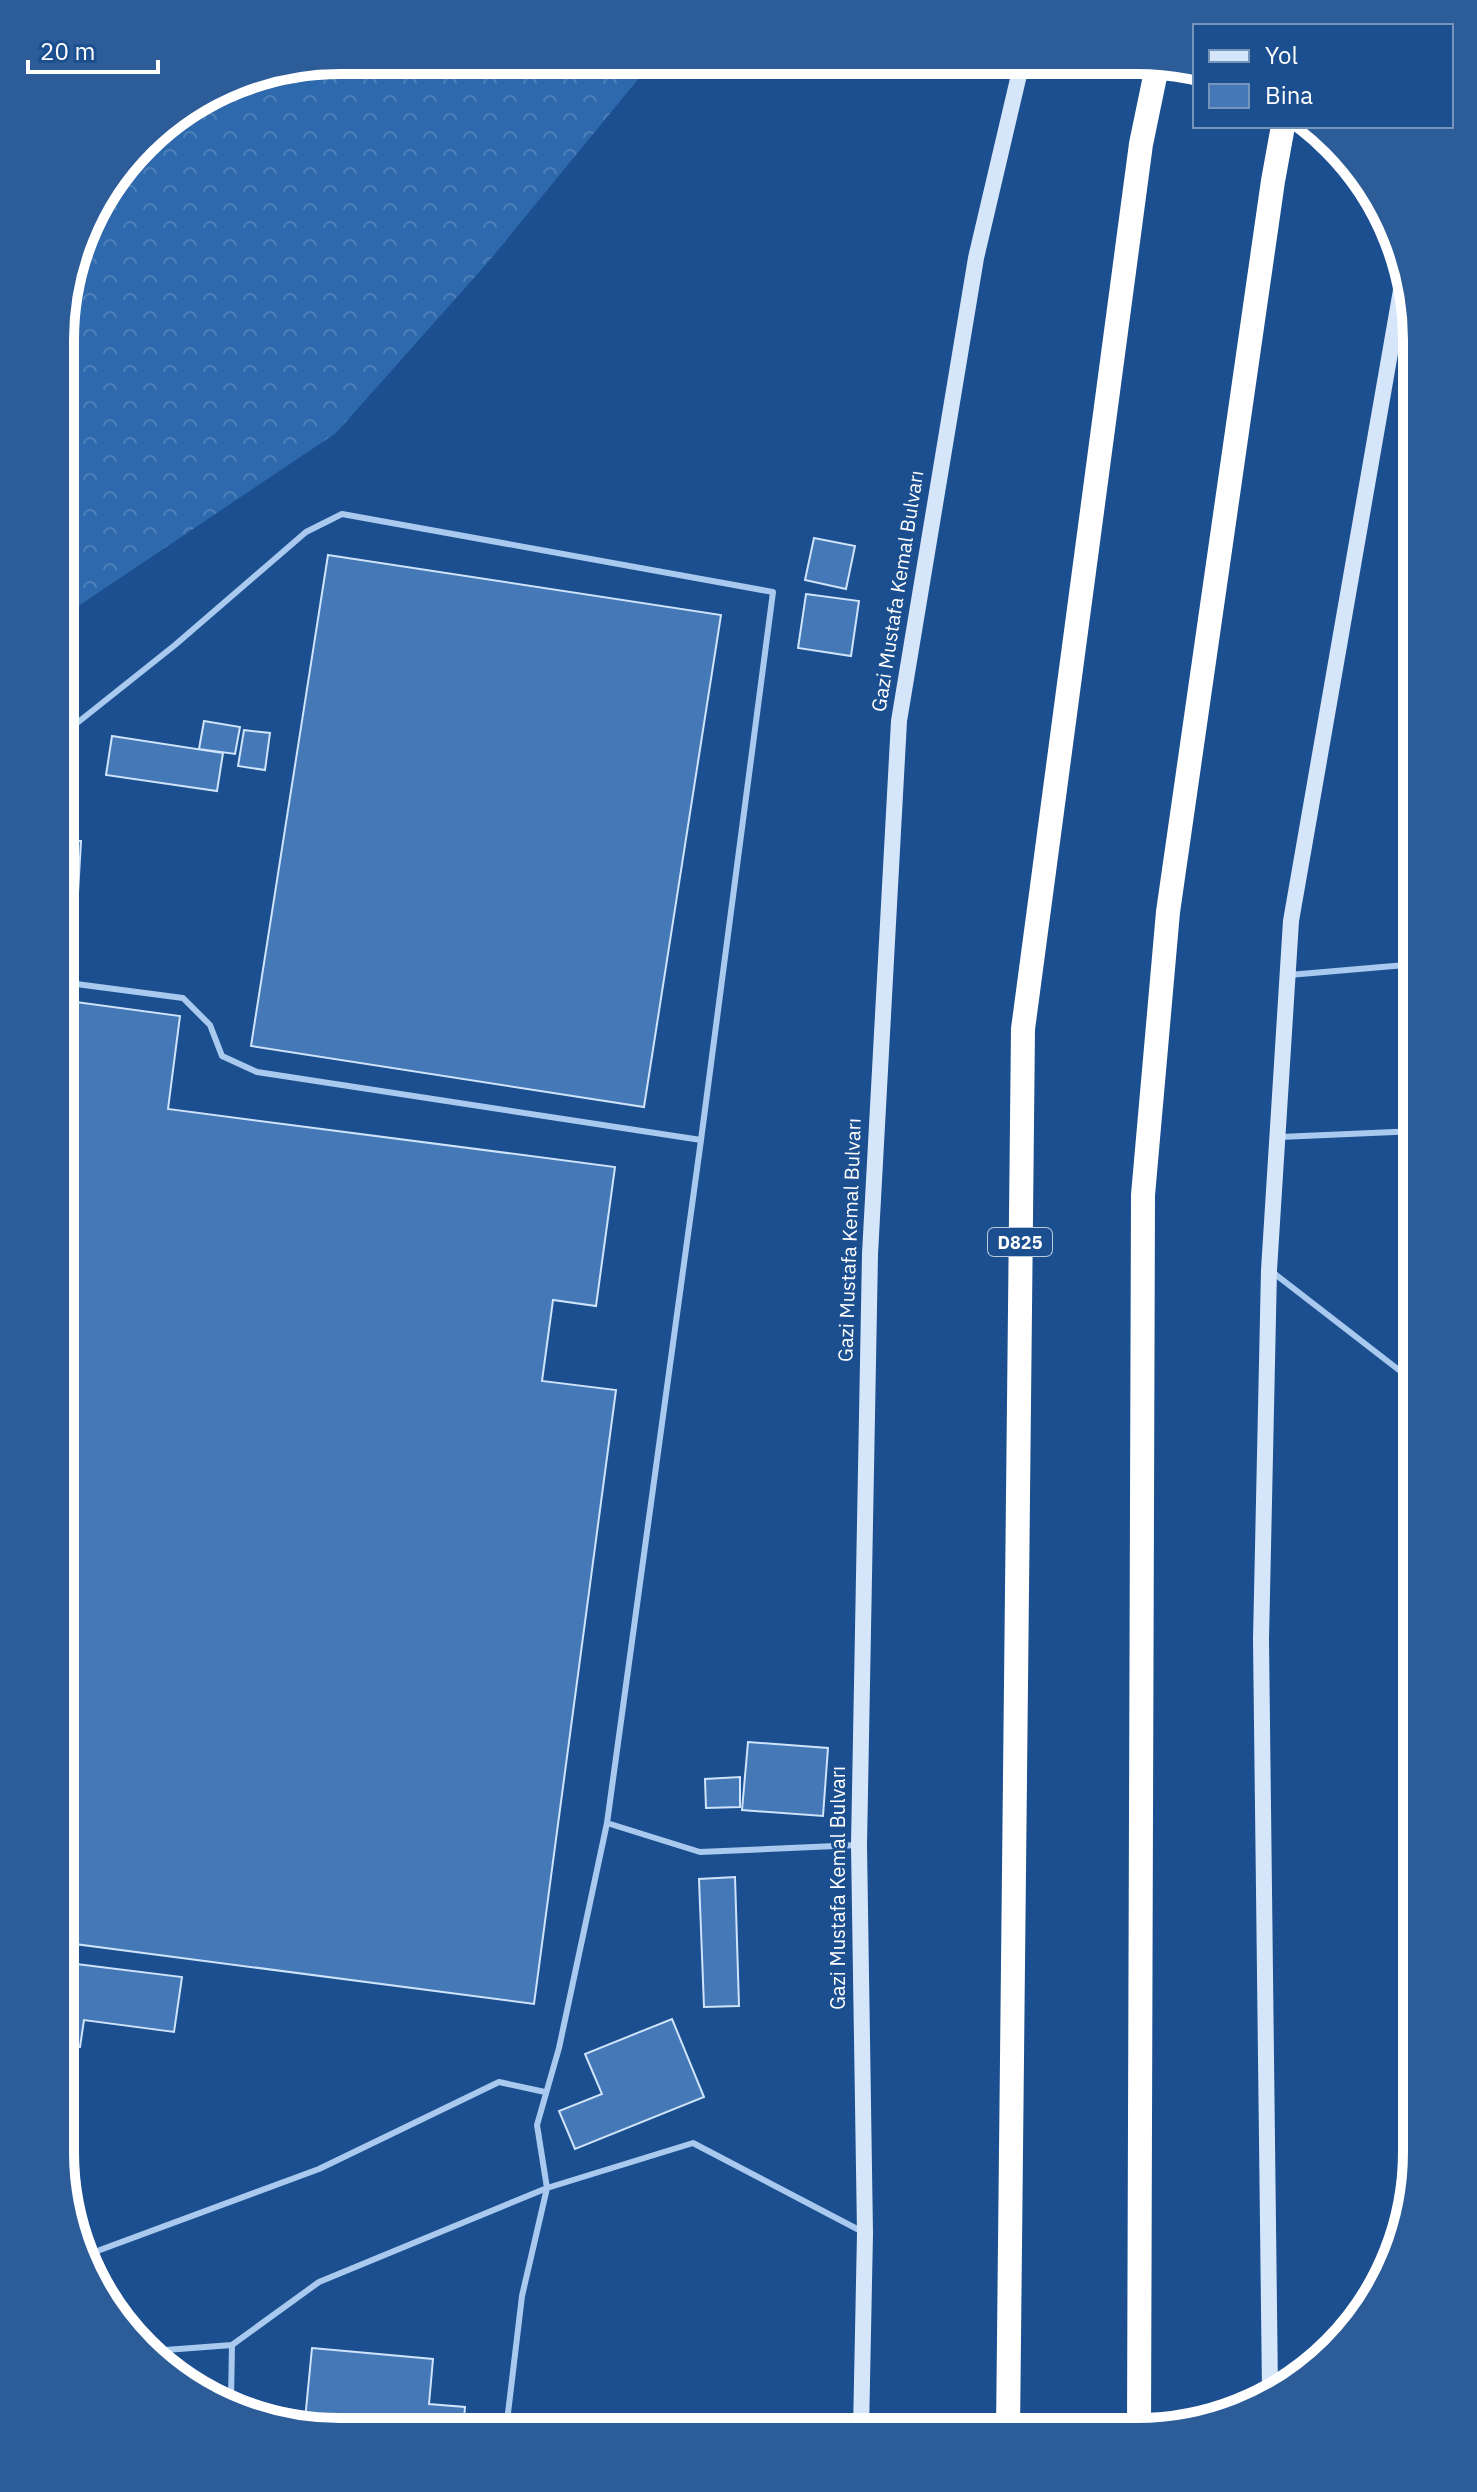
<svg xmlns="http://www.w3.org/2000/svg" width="1477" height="2492" font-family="'IBM Plex Sans',sans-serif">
<defs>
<pattern id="forest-crowns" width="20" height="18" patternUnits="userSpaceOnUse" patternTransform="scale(2)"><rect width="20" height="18" fill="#2e69ad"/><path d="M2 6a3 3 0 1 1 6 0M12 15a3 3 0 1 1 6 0" fill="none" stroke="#4d80b9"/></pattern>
</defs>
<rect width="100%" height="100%" fill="#1b4f8f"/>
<path fill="url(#forest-crowns)" d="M340,60L653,61L489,261L336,433L62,617V304L89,216L155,130L233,81Z"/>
<path fill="#4478b7" stroke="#cfe3fa" stroke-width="2" d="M814,538L855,546L846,589L805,580Z
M328,555L721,615L644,1107L251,1046Z
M806,594L859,601L851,656L798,648Z
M204,721L240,727L235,754L199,749Z
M244,730L270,733L265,770L238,766Z
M112,736L223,753L217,791L106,775Z
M62,840L81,841L78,893L62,892Z
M61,1000L180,1016L168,1109L615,1167L596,1306L553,1300L542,1381L616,1390L534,2004L60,1942Z
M748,1742L828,1748L823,1816L742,1810Z
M740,1777V1807L706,1808L705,1779Z
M735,1877L739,2006L704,2007L699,1879Z
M60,1962L182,1977L174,2032L84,2020L80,2047L60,2045Z
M672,2019L704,2097L575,2149L559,2111L602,2094L585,2054Z
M312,2348L433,2359L429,2404L465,2407L463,2430H304Z"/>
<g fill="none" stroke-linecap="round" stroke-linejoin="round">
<path stroke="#a9c9ee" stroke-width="6" d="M62,735L175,645L306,532L342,514L773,592L701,1140L607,1823L559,2048L537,2125L547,2188L522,2296L506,2430
M1289,975L1417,964
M61,982L183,998L210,1025L222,1056L257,1072L701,1140
M1280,1137L1417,1131
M1271,1271L1417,1384
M607,1823L700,1852L858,1845
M81,2257L319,2169L499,2082L545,2092
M152,2351L232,2345L319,2282L547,2188L693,2143L861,2231
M231,2400L232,2345"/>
<path stroke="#d6e6fa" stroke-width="16" d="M1270,2391L1261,1640L1269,1270L1291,921L1404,273
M861,2431L865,2233L859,1845L870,1254L899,721L976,258L1022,62"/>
<path stroke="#fff" stroke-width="24" d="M1008,2432L1023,1029L1141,144L1158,62
M1139,2432L1143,1195L1168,912L1273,181L1283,126"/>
</g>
<g text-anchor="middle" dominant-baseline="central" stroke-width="6" stroke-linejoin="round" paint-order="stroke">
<rect fill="#1b4f8f" stroke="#bbcadd" stroke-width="2" x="988" y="1228" width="64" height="28" rx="6"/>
<g font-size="18" font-weight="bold" fill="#fff">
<text x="1020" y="1242">D825</text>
</g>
<g font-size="20" fill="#fff" stroke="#1b4f8f">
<text transform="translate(897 591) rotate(-81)">Gazi Mustafa Kemal Bulvarı</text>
<text transform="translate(849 1240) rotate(-88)">Gazi Mustafa Kemal Bulvarı</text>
<text transform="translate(837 1888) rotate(-90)">Gazi Mustafa Kemal Bulvarı</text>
</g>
</g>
<path d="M0 0H1477V2492H0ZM340 74H1137A266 266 0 0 1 1403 340V2152A266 266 0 0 1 1137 2418H340A266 266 0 0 1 74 2152V340A266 266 0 0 1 340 74Z" fill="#2d5d98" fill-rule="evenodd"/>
<path fill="none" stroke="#fff" stroke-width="10" d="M340 74H1137A266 266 0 0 1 1403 340V2152A266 266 0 0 1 1137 2418H340A266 266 0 0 1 74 2152V340A266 266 0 0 1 340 74Z"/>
<rect x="1193" y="24" width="260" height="104" fill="#1b4f8f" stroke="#7695bc" stroke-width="2"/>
<rect x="1209" y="50" width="40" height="12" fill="#d6e6fa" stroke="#7695bc" stroke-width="2"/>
<text x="1265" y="64" font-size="24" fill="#ffffff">Yol</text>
<rect x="1209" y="84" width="40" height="24" fill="#4478b7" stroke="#7695bc" stroke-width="2"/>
<text x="1265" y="104" font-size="24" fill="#ffffff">Bina</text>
<path d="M28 60v12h130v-12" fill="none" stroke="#ffffff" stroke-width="4"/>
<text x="40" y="60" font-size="24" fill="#ffffff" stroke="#1b4f8f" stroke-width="6" paint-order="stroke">20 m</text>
</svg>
